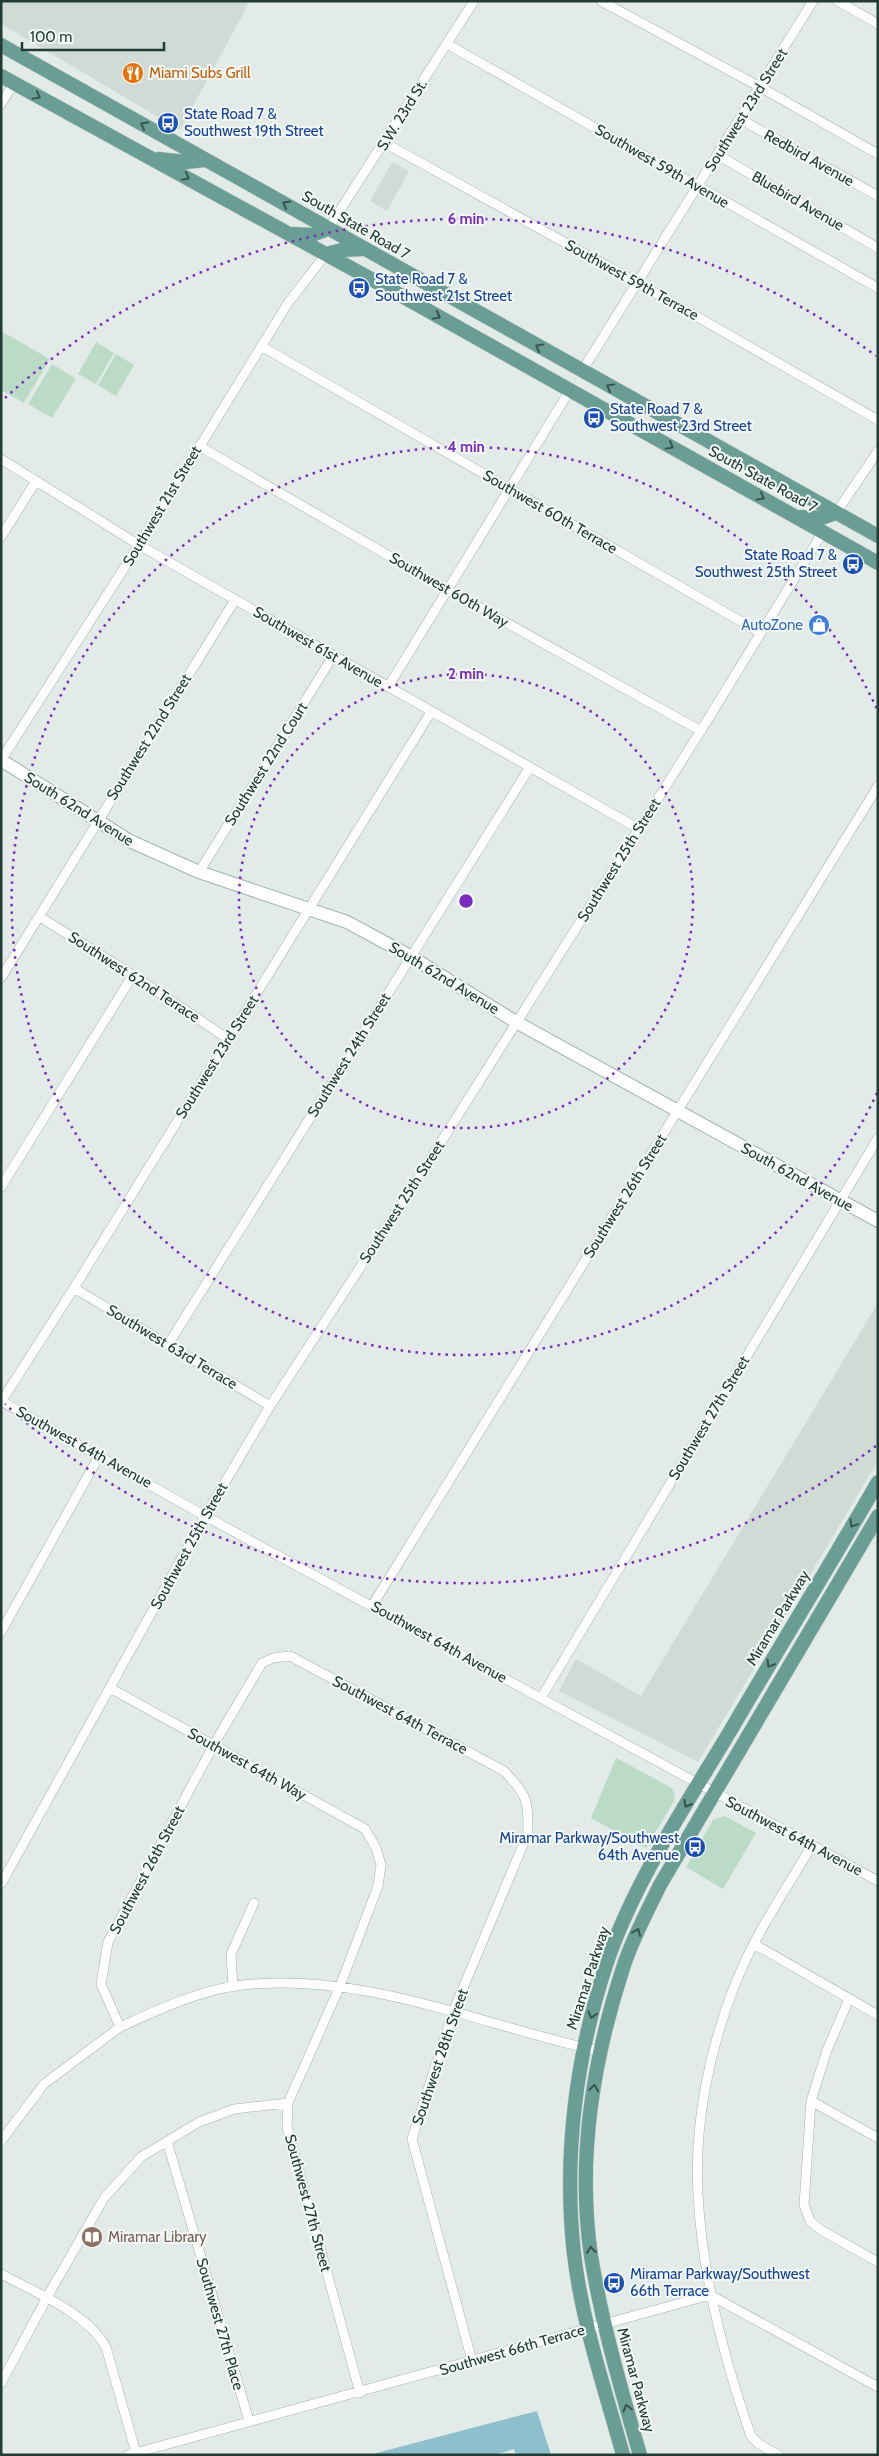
<svg xmlns="http://www.w3.org/2000/svg" width="879" height="2456" font-family="Cabin,sans-serif">
<rect width="100%" height="100%" fill="#e2ebe7"/>
<path fill="#d0dbd6" d="M1,1H250L180,130L1,24Z
M392,162L409,171L387,211L370,201Z
M878,1303V1461L698,1762L559,1691L576,1659L641,1696Z"/>
<path fill="#bcdbc6" d="M1,331L50,359L24,403L1,390Z
M96,342L114,353L96,384L78,374Z
M116,354L134,365L116,396L98,385Z
M52,364L76,379L52,418L28,404Z
M616,1758L672,1788L675,1794L674,1801L646,1848L591,1818Z
M725,1816L756,1833L723,1889L686,1867L713,1820Z"/>
<path fill="#8ebfcc" d="M537,2411L551,2455H516L514,2449L494,2455H369Z"/>
<g fill="none" stroke-linecap="round" stroke-linejoin="round">
<g stroke="#a5b3ae" stroke-width="10">
<path id="street" d="M601,1L760,87L878,154
M838,1L878,24
M447,44L878,288
M1,104L14,83
M740,119L878,196
M385,143L638,283L878,420
M718,155L878,248
M328,229L474,1
M261,346L761,633
M582,371L813,1
M199,446L446,589L701,731
M1,459L139,545L639,829
M836,513L878,451
M1,537L36,481
M388,687L570,390
M1,760L139,545L288,303L326,254
M199,872L333,656
M40,917L133,975L228,1039
M1,978L235,600
M1,1187L133,975
M74,1288L270,1406
M169,1343L530,767
M1,1401L205,1516L878,1881
M1,1402L74,1288L431,712
M372,1606L878,786
M1,1632L99,1456
M110,1688L365,1829L376,1848L381,1865L378,1886L340,1986L288,2103L287,2127L360,2393
M541,1698L878,1138
M1,1884L205,1516L270,1406L419,1177L705,724L823,532
M754,1944L878,2015
M233,1987L231,1954L254,1903
M849,1999L827,2050L811,2101L804,2205L810,2221L821,2230L878,2262
M120,2027C156,2011 195,1992 235,1986C358,1969 480,2025 599,2051
M811,2101L878,2138
M1,2141L44,2084L120,2027L101,1984L108,1942L213,1746L262,1663L273,1658L290,1656L504,1771C528,1796 528,1800 528,1833L453,2012L412,2139L472,2361
M167,2141L249,2421
M1,2274C36,2293 86,2312 106,2347L136,2453
M1,2383L46,2299L104,2198L141,2157L199,2122L234,2109L288,2103
M128,2455L710,2295L878,2387
M778,2455L759,2444L751,2436C724,2359 702,2276 698,2194C694,2125 709,2051 734,1987C753,1937 785,1891 812,1845"/>
</g>
<g stroke="#a1b6b0" stroke-width="14">
<path id="secondary" d="M1,760L130,841L199,872L347,922L410,956L516,1022L878,1221"/>
</g>
<g stroke="#c1c8c6" stroke-width="15">
<path id="primary" d="M1,45L878,536
M1,76L402,296L878,563
M158,159L186,162L205,160
M293,234L312,235L328,229
M326,254L342,250L363,249
M801,517L821,518L836,513
M623,2455C605,2389 582,2323 574,2254C563,2156 576,2055 607,1962C635,1880 688,1802 732,1728C780,1646 830,1565 878,1482
M640,2455C621,2389 602,2324 591,2256C577,2160 593,2060 623,1968C632,1939 647,1912 660,1885L878,1516"/>
</g>
<use href="#street" stroke="#fff" stroke-width="9"/>
<use href="#secondary" stroke="#fff" stroke-width="12"/>
<use href="#primary" stroke="#6a9d93" stroke-width="14"/>
</g>
<defs><path id="oneway-chevron" d="M-2-3.5L2.5 0L-2 3.5" fill="none" stroke-width="1.6" stroke-linecap="round" stroke-linejoin="round" transform="scale(1.25)"/></defs>
<g stroke="#35544c">
<use href="#oneway-chevron" transform="translate(37 96) rotate(29)"/>
<use href="#oneway-chevron" transform="translate(144 125) rotate(-151)"/>
<use href="#oneway-chevron" transform="translate(186 177) rotate(29)"/>
<use href="#oneway-chevron" transform="translate(286 204) rotate(-150)"/>
<use href="#oneway-chevron" transform="translate(437 316) rotate(29)"/>
<use href="#oneway-chevron" transform="translate(539 347) rotate(-151)"/>
<use href="#oneway-chevron" transform="translate(610 387) rotate(-151)"/>
<use href="#oneway-chevron" transform="translate(670 446) rotate(29)"/>
<use href="#oneway-chevron" transform="translate(761 497) rotate(29)"/>
<use href="#oneway-chevron" transform="translate(853 1524) rotate(121)"/>
<use href="#oneway-chevron" transform="translate(770 1664) rotate(121)"/>
<use href="#oneway-chevron" transform="translate(687 1804) rotate(120)"/>
<use href="#oneway-chevron" transform="translate(637 1932) rotate(-67)"/>
<use href="#oneway-chevron" transform="translate(592 2015) rotate(106)"/>
<use href="#oneway-chevron" transform="translate(594 2088) rotate(-82)"/>
<use href="#oneway-chevron" transform="translate(591 2250) rotate(-96)"/>
<use href="#oneway-chevron" transform="translate(627 2408) rotate(-105)"/>
</g>
<g fill="none" stroke="#7b2cbf" stroke-width="2.5" stroke-dasharray="2.5 5">
<circle cx="466" cy="901" r="227"/>
<path d="M877 1093A454 454 0 1 1 877 709"/>
<path d="M876 1446A682 682 0 0 1 5 1404M5 398A682 682 0 0 1 876 356"/>
</g>
<defs>
<g id="restaurant-disc" transform="scale(1.125)"><circle r="9.5" fill="#e8710a" stroke="#f2f8f5"/><path d="M-5-6h1v4h1v-4h1v4h1v-4h1v5L-1.5 .5V6h-2V.5L-5-1ZM5-6V6H3V1.5H1.5Q1.5-4 5-6Z" fill="#fff"/></g>
<g id="bus-disc" transform="scale(1.125)"><circle r="9.5" fill="#1a4fb4" stroke="#f2f8f5"/><path d="M-5-6H5V4H4V6H2V4H-2V6H-4V4H-5ZM-3.5-4V0h7V-4ZM-3.5 1.2v1.5H-2V1.2ZM2 1.2v1.5H3.5V1.2Z" fill="#fff"/></g>
<g id="shop-disc" transform="scale(1.125)"><circle r="9.5" fill="#3f7fe0" stroke="#f2f8f5"/><path d="M-5-2.5h2.3a2.7 3.5 0 0 1 5.4 0H5L5.5 6h-11ZM-1.5-2.5h3a1.5 2.3 0 0 0-3 0Z" fill="#fff"/></g>
<g id="library-disc" transform="scale(1.125)"><circle r="9.5" fill="#8d6e63" stroke="#f2f8f5"/><path d="M-6-4Q-3-5.5-.7-3.5V5Q-3 3-6 4ZM6-4Q3-5.5 .7-3.5V5Q3 3 6 4Z" fill="#fff"/></g>
</defs>
<g fill-rule="evenodd">
<use href="#restaurant-disc" x="133" y="73"/>
<use href="#bus-disc" x="168" y="123"/>
<use href="#bus-disc" x="359" y="288"/>
<use href="#bus-disc" x="594" y="418"/>
<use href="#bus-disc" x="853" y="564"/>
<use href="#shop-disc" x="819" y="625"/>
<use href="#bus-disc" x="695" y="1847"/>
<use href="#library-disc" x="92" y="2237"/>
<use href="#bus-disc" x="614" y="2283"/>
</g>
<g text-anchor="middle" dominant-baseline="central" stroke-width="4" stroke-linejoin="round" paint-order="stroke">
<g font-size="15" fill="#c56008" stroke="#f2f8f5" text-anchor="start">
<text x="149" y="73">Miami Subs Grill</text>
</g>
<g font-size="15" fill="#233b35" stroke="#f2f8f5">
<text transform="translate(746 110) rotate(-58)">Southwest 23rd Street</text>
<text transform="translate(402 115) rotate(-58)">S.W. 23rd St.</text>
<text transform="translate(809 158) rotate(29)">Redbird Avenue</text>
<text transform="translate(662 166) rotate(30)">Southwest 59th Avenue</text>
<text transform="translate(798 201) rotate(30)">Bluebird Avenue</text>
<text transform="translate(356 225) rotate(30)">South State Road 7</text>
<text transform="translate(632 280) rotate(29)">Southwest 59th Terrace</text>
<text transform="translate(763 479) rotate(29)">South State Road 7</text>
<text transform="translate(162 506) rotate(-59)">Southwest 21st Street</text>
<text transform="translate(550 512) rotate(30)">Southwest 60th Terrace</text>
<text transform="translate(449 590) rotate(30)">Southwest 60th Way</text>
<text transform="translate(318 647) rotate(30)">Southwest 61st Avenue</text>
<text transform="translate(149 737) rotate(-58)">Southwest 22nd Street</text>
<text transform="translate(266 764) rotate(-58)">Southwest 22nd Court</text>
<text transform="translate(79 809) rotate(32)">South 62nd Avenue</text>
<text transform="translate(619 860) rotate(-58)">Southwest 25th Street</text>
<text transform="translate(134 977) rotate(33)">Southwest 62nd Terrace</text>
<text transform="translate(444 978) rotate(31)">South 62nd Avenue</text>
<text transform="translate(349 1055) rotate(-58)">Southwest 24th Street</text>
<text transform="translate(217 1057) rotate(-58)">Southwest 23rd Street</text>
<text transform="translate(797 1177) rotate(29)">South 62nd Avenue</text>
<text transform="translate(625 1196) rotate(-58)">Southwest 26th Street</text>
<text transform="translate(402 1202) rotate(-57)">Southwest 25th Street</text>
<text transform="translate(172 1347) rotate(31)">Southwest 63rd Terrace</text>
<text transform="translate(709 1418) rotate(-59)">Southwest 27th Street</text>
<text transform="translate(84 1447) rotate(29)">Southwest 64th Avenue</text>
<text transform="translate(189 1546) rotate(-61)">Southwest 25th Street</text>
<text transform="translate(778 1618) rotate(-59)">Miramar Parkway</text>
<text transform="translate(439 1642) rotate(29)">Southwest 64th Avenue</text>
<text transform="translate(400 1715) rotate(28)">Southwest 64th Terrace</text>
<text transform="translate(247 1764) rotate(29)">Southwest 64th Way</text>
<text transform="translate(794 1836) rotate(28)">Southwest 64th Avenue</text>
<text transform="translate(147 1870) rotate(-62)">Southwest 26th Street</text>
<text transform="translate(588 1978) rotate(-72)">Miramar Parkway</text>
<text transform="translate(440 2057) rotate(-71)">Southwest 28th Street</text>
<text transform="translate(308 2203) rotate(75)">Southwest 27th Street</text>
<text transform="translate(220 2324) rotate(74)">Southwest 27th Place</text>
<text transform="translate(512 2350) rotate(-16)">Southwest 66th Terrace</text>
<text transform="translate(636 2380) rotate(75)">Miramar Parkway</text>
</g>
<g font-size="15" fill="#164399" stroke="#f2f8f5" text-anchor="start">
<text x="184" y="114">State Road 7 &amp;<tspan x="184" dy="17">Southwest 19th Street</tspan></text>
<text x="375" y="279">State Road 7 &amp;<tspan x="375" dy="17">Southwest 21st Street</tspan></text>
<text x="610" y="409">State Road 7 &amp;<tspan x="610" dy="17">Southwest 23rd Street</tspan></text>
<text x="837" y="555" text-anchor="end">State Road 7 &amp;<tspan x="837" dy="17">Southwest 25th Street</tspan></text>
<text x="679" y="1838" text-anchor="end">Miramar Parkway/Southwest<tspan x="679" dy="17">64th Avenue</tspan></text>
<text x="630" y="2274">Miramar Parkway/Southwest<tspan x="630" dy="17">66th Terrace</tspan></text>
</g>
<g font-size="15" fill="#366cbe" stroke="#f2f8f5" text-anchor="end">
<text x="803" y="625">AutoZone</text>
</g>
<g font-size="15" fill="#785e54" stroke="#f2f8f5" text-anchor="start">
<text x="108" y="2237">Miramar Library</text>
</g>
</g>
<circle cx="466" cy="901" r="8" fill="#7b2cbf" stroke="#f2f8f5" stroke-width="2.5"/>
<g font-size="15" text-anchor="middle" font-weight="bold" fill="#7b2cbf" stroke="#f2f8f5" stroke-width="4" stroke-linejoin="round" paint-order="stroke">
<text x="466" y="224">6 min</text>
<text x="466" y="452">4 min</text>
<text x="466" y="679">2 min</text>
</g>
<rect width="879" height="2456" fill="none" stroke="#233b35" stroke-width="5"/>
<path d="M22 42v8h142v-8" fill="none" stroke="#233b35" stroke-width="2.5"/>
<text x="30" y="42" font-size="15" fill="#233b35" stroke="#f2f8f5" stroke-width="4" paint-order="stroke">100 m</text>
</svg>
